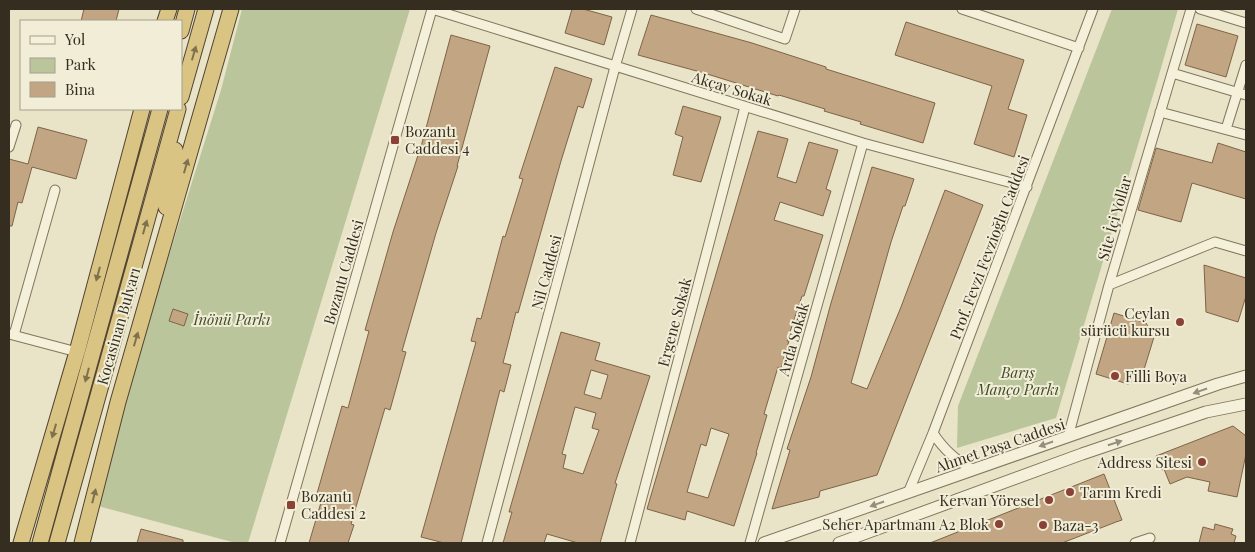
<svg xmlns="http://www.w3.org/2000/svg" width="1255" height="552" font-family="'Playfair Display',serif">
<rect width="100%" height="100%" fill="#e9e3c7"/>
<path fill="#bbc59c" d="M242,9H410L248,543H236L98,506L113,447L158,290L221,90Z
M1112,9H1178L1159,75L1056,418L957,448L958,406Z"/>
<path fill="#c2a582" stroke="#7e6447" fill-rule="evenodd" d="M84,9H119L116,21H81Z
M572,9H583L612,17L604,45L565,33Z
M651,15L752,43L826,67V69L935,103L923,143L860,124L861,122L824,111L825,109L779,95L778,96L704,73L638,55Z
M906,22L1024,60L1008,109L1027,115L1014,157L974,144L992,86L895,55Z
M1197,24L1238,36L1226,77L1185,65Z
M451,35L490,46L457,166H458L436,233L402,351L406,352L390,410L385,408L351,524L354,525L348,543H309L322,499L316,497L342,406L348,408L369,331L365,330L393,232L422,143Z
M555,67L592,79L583,108L578,106L561,161L518,313L516,312L503,363L511,365L504,392L500,390L461,543H444L421,537L476,342L471,341L477,318L481,319L503,236L505,237L523,179L519,178Z
M683,106L721,117L701,182L673,175L683,137L675,134Z
M38,127L87,140L76,179L32,167L22,203L18,202L12,226H9V159L28,164Z
M758,131L788,139L777,177L796,183L809,142L838,150L826,189L831,191L823,216L780,202L774,220L823,235L804,296H802L787,341H789L781,368L778,367L764,414L767,415L756,453H757L734,526L687,511L685,520L647,509ZM711,428L729,434L708,498L687,492L701,444L706,446Z
M1218,143L1246,152V199L1192,183L1181,222L1138,210L1156,148L1212,163Z
M872,167L914,179L905,206H903L891,242L851,383L867,389L901,307L945,190L983,205L877,475L820,491L819,497L772,509L790,450L787,449L811,377L831,303Z
M1204,265L1246,278V296L1238,322L1206,312Z
M173,309L188,314L184,326L169,321Z
M1114,313L1146,323L1154,337L1142,376L1128,384L1096,374Z
M561,332L600,343L595,360L650,376L615,483L617,484L600,543H578L547,534L544,543H503L512,512H509ZM591,370L608,375L601,399L584,394ZM575,407L596,413L592,428L599,430L583,474L563,468L566,455L562,454Z
M1233,426L1246,436V454L1237,497L1208,491L1210,482L1187,477L1170,484L1164,469L1162,470L1156,456Z
M1104,474L1122,520L1116,522L1062,543H930Z
M1215,524L1233,529L1231,534L1236,536L1234,543H1199L1203,527L1214,530Z
M141,529L183,540V543H137Z"/>
<g fill="none" stroke-linecap="round" stroke-linejoin="round">
<g stroke="#82765f" stroke-width="11">
<path id="minor" d="M432,9L863,143L1027,187
M696,9L785,39L795,9
M962,9L1079,48
M1200,9L1246,23
M1172,73L1246,95
M1160,112L1246,135
M1226,129L1246,65
M9,147L16,125
M1109,285L1215,242L1246,251
M9,334L77,352
M14,335L55,190
M933,433C944,450 956,460 973,470
M1068,437L1109,285L1191,9
M908,493L933,433L1093,9
M280,543L432,9
M487,543L615,67L632,9
M630,543L745,107
M750,543L863,143
M1135,543L1150,538"/>
</g>
<g stroke="#82765f" stroke-width="13">
<path id="tertiary" d="M764,543L1218,384L1246,376
M839,543L1082,454L1206,412L1246,404"/>
</g>
<g stroke="#514432" stroke-width="17">
<path id="trunk" d="M165,21L169,9
M181,31L187,9
M181,97L206,9
M166,207L175,150
M21,543L77,352L142,109
M40,543L160,109
M57,543L178,109
M82,543L118,402L231,9"/>
</g>
<use href="#minor" stroke="#f4f0d9" stroke-width="9"/>
<use href="#tertiary" stroke="#f4f0d9" stroke-width="11"/>
<use href="#trunk" stroke="#dac484" stroke-width="15"/>
</g>
<defs><path id="oneway-solid" d="M-6-.8H1V-3.2L6.5 0L1 3.2V.8H-6Z" transform="scale(1.25)"/></defs>
<g fill="#7f714d">
<use href="#oneway-solid" transform="translate(194 53) rotate(-74)"/>
<use href="#oneway-solid" transform="translate(186 166) rotate(-74)"/>
<use href="#oneway-solid" transform="translate(145 227) rotate(-74)"/>
<use href="#oneway-solid" transform="translate(98 274) rotate(105)"/>
<use href="#oneway-solid" transform="translate(136 339) rotate(-74)"/>
<use href="#oneway-solid" transform="translate(87 375) rotate(105)"/>
<use href="#oneway-solid" transform="translate(54 431) rotate(106)"/>
<use href="#oneway-solid" transform="translate(94 496) rotate(-76)"/>
</g>
<g fill="#948e7c">
<use href="#oneway-solid" transform="translate(1200 391) rotate(161)"/>
<use href="#oneway-solid" transform="translate(1115 443) rotate(-18)"/>
<use href="#oneway-solid" transform="translate(1046 444) rotate(161)"/>
<use href="#oneway-solid" transform="translate(877 504) rotate(161)"/>
</g>
<g fill="#8a4136" stroke="#f1edd6" stroke-width="2">
<rect x="390" y="135" width="10" height="10" rx="2.5"/>
<circle cx="1180" cy="322" r="5"/>
<circle cx="1115" cy="376" r="5"/>
<circle cx="1202" cy="462" r="5"/>
<circle cx="1070" cy="492" r="5"/>
<circle cx="1049" cy="500" r="5"/>
<rect x="286" y="500" width="10" height="10" rx="2.5"/>
<circle cx="999" cy="524" r="5"/>
<circle cx="1043" cy="525" r="5"/>
</g>
<g text-anchor="middle" dominant-baseline="central" stroke-width="4" stroke-linejoin="round" paint-order="stroke">
<g font-size="15" fill="#342d20" stroke="#f1edd6">
<text transform="translate(732 88) rotate(17)">Akçay Sokak</text>
<text transform="translate(1114 218) rotate(-74)">Site İçi Yollar</text>
<text transform="translate(989 247) rotate(-69)">Prof. Fevzi Fevzioğlu Caddesi</text>
<text transform="translate(343 272) rotate(-74)">Bozantı Caddesi</text>
<text transform="translate(546 272) rotate(-75)">Nil Caddesi</text>
<text transform="translate(674 322) rotate(-75)">Ergene Sokak</text>
<text transform="translate(118 326) rotate(-74)">Kocasinan Bulvarı</text>
<text transform="translate(793 339) rotate(-74)">Arda Sokak</text>
<text transform="translate(1000 445) rotate(-19)">Ahmet Paşa Caddesi</text>
</g>
<g font-size="15" fill="#342d20" stroke="#f1edd6" text-anchor="start">
<text x="405" y="131">Bozantı<tspan x="405" dy="17">Caddesi 4</tspan></text>
<text x="1170" y="313" text-anchor="end">Ceylan<tspan x="1170" dy="17">sürücü kursu</tspan></text>
<text x="1125" y="376">Filli Boya</text>
<text x="1192" y="462" text-anchor="end">Address Sitesi</text>
<text x="1080" y="492">Tarım Kredi</text>
<text x="301" y="496">Bozantı<tspan x="301" dy="17">Caddesi 2</tspan></text>
<text x="1039" y="500" text-anchor="end">Kervan Yöresel</text>
<text x="989" y="524" text-anchor="end">Seher Apartmanı A2 Blok</text>
<text x="1053" y="525">Baza-3</text>
</g>
<g font-size="15" font-style="italic" fill="#404e2a" stroke="#f1edd6">
<text x="232" y="319">İnönü Parkı</text>
<text x="1018" y="372">Barış<tspan x="1018" dy="17">Manço Parkı</tspan></text>
</g>
</g>
<rect width="1255" height="552" fill="none" stroke="#342d20" stroke-width="20"/>
<rect x="20" y="20" width="162" height="90" fill="#f1edd6" stroke="#a5a08d"/>
<rect x="30" y="36" width="25" height="8" fill="#f4f0d9" stroke="#a5a08d"/>
<text x="65" y="45" font-size="15" fill="#342d20">Yol</text>
<rect x="30" y="58" width="25" height="15" fill="#bbc59c" stroke="#a5a08d"/>
<text x="65" y="70" font-size="15" fill="#342d20">Park</text>
<rect x="30" y="82" width="25" height="15" fill="#c2a582" stroke="#a5a08d"/>
<text x="65" y="95" font-size="15" fill="#342d20">Bina</text>
</svg>
